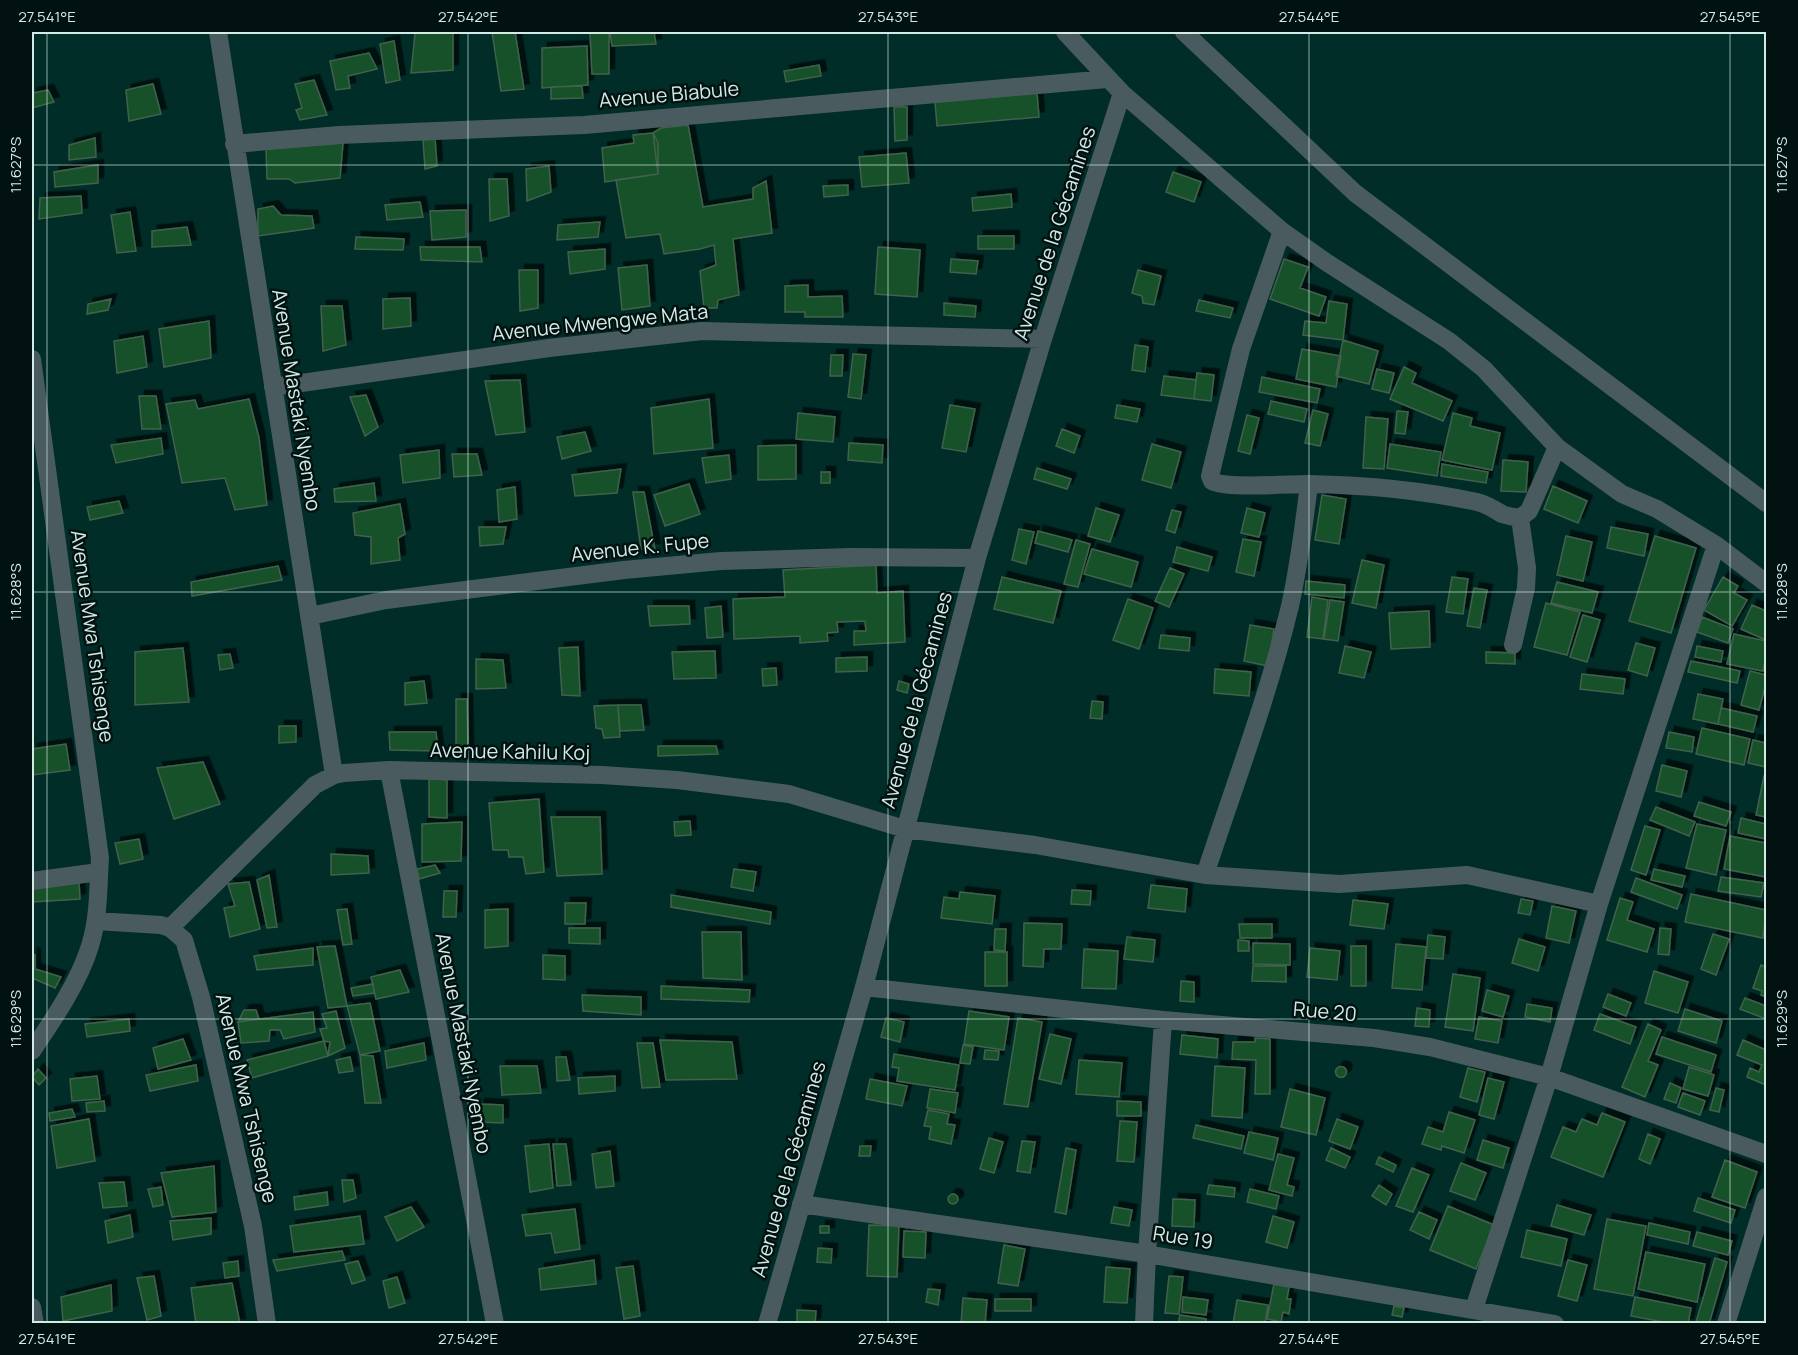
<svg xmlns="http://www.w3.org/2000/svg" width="1798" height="1355" font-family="Manrope,sans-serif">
<defs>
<filter id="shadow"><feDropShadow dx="5.5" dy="-5.5" stdDeviation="0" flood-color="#0009"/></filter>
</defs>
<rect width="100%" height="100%" fill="#002d28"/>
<path fill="#14512c" stroke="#43614b" stroke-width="1.5" filter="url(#shadow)" d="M492,32H515L524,89L501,91Z
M590,32H609V74H592Z
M610,32H654L656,44L612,46Z
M415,33H453V70L411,73Z
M394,41L400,80L386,83L380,44Z
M587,46L588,85L542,88V48Z
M369,53L377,69L348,76L350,88L336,90L330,61Z
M819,65L821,76L786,82L784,71Z
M314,80L327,115L300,120L296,110L302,108L295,84Z
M153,84L161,114L129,121L126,90Z
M582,86L583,98L551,99V87Z
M48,90L54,102L32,108V93Z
M1037,93L1039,117L937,126L935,102Z
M894,107H907V140L895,141Z
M688,125L703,207L753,199V188L766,181L772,233L733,239L739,295L718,300L717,308H704L700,271L716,265L714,245L700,249L664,254L660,234L626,238L616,180L658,174L653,133L661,128Z
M653,133L658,143V174L605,182L602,148L634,143L633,135Z
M95,138L96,157L69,160V145Z
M435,138L437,166L425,169L423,140Z
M343,143L340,178L295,183L289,179H267L266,149Z
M906,153L909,183L862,187L859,157Z
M98,165V183L55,187L54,172Z
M549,166L551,192L527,201L526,169Z
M1173,172L1201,182L1194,202L1166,192Z
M489,179H507L509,216L490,221Z
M848,185V195L824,197L823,186Z
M1011,194L1012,207L973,211L972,198Z
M81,196L82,213L39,219L40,198Z
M420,202L423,217L387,220L385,205Z
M273,206L281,215L312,216L314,228L258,236V209Z
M466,210V237L432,240L430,211Z
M130,212L136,251L117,253L111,215Z
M600,222L598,237L557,240L558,225Z
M187,227L191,245L152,247V231Z
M978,236H1014V249H978Z
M356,237L404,239L403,250L355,249Z
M420,247H480L482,262L421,260Z
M878,247L920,250L917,297L875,294Z
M605,249V269L570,274L568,252Z
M951,259L978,261L976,274L950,272Z
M1284,259L1308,267L1300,288L1326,297L1319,316L1270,299Z
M647,265L650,306L622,310L618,268Z
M519,270H538V308L520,311Z
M1138,270L1161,276L1154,305L1143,303L1142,296L1132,293Z
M808,285V297L842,296L843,317H805V312H785V286Z
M410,298L411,326L383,329V299Z
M111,299L108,310L87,314L88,304Z
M1199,300L1233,308L1230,318L1196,311Z
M1329,301L1347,304L1343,340L1303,335L1305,321L1326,323Z
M944,303L976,306L975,317L944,315Z
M321,306H342L346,345L323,351Z
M209,321L211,358L164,367L159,329Z
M143,336L147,367L117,373L114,341Z
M1343,340L1378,351L1369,384L1336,376Z
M1135,345L1148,347L1145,372L1132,370Z
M1302,349L1341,356L1336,387L1296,379Z
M853,354L866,355L861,399L848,397Z
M831,355H843L842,376H830Z
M1404,367L1416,373L1412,383L1452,401L1443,421L1390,399Z
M1377,369L1394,373L1389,393L1372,389Z
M1197,373L1214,375L1211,401L1194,399Z
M1164,376L1196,380L1194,399L1161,395Z
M1262,377L1320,389L1317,403L1259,392Z
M520,380L525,432L496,435L485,381Z
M366,395L378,427L365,436L350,397Z
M139,396H156L161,429H142Z
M249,399L259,438L267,505L235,510L225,478L182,483L166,404L195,400L198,409Z
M709,399L713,448L654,454L651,408Z
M1271,401L1307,409L1304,422L1268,414Z
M950,405L975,409L966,452L942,448Z
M1117,405L1140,409L1137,422L1115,418Z
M1313,410L1328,414L1320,446L1305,443Z
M1397,411L1408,412L1405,434L1395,433Z
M798,413L835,417L833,442L796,439Z
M1453,413L1472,418L1470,426L1500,433L1492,470L1442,460Z
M1247,415L1259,418L1250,454L1238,451Z
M1366,417L1388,419L1384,469L1363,468Z
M1062,429L1080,436L1074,453L1056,446Z
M585,432L591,451L562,459L557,437Z
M161,438L163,454L116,463L111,445Z
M849,443L883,445L882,463L848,460Z
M1152,444L1181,452L1171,488L1142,480Z
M1390,444L1441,452L1437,476L1387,468Z
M796,445V479L758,480V446Z
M439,450L440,478L403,483L400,455Z
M452,454H477L482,475L454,477Z
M729,455L731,479L706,483L702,458Z
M1503,460L1528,462L1526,492L1501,491Z
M1442,464L1488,472L1486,483L1441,476Z
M1037,468L1071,479L1067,489L1034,479Z
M621,469L617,493L575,496L572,475Z
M821,472H830V483H821Z
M374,483L376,501L335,502L334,489Z
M689,484L700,514L665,526L654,495Z
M1553,486L1587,501L1578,523L1544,509Z
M515,487L517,519L499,522L497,490Z
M633,492H644L655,549H641Z
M1322,495L1346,499L1339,544L1315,540Z
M119,501L123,513L90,520L87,507Z
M400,504L405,534L398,538L400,560L371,564V537L355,535L353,513Z
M1096,508L1119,515L1110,542L1088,536Z
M1247,508L1265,513L1259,537L1241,533Z
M1172,510L1181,512L1175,533L1166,530Z
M479,527H506L503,544L480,546Z
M1611,527L1648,534L1644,556L1607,548Z
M1019,529L1034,532L1026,564L1012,560Z
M1038,531L1072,540L1068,552L1035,543Z
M1566,536L1592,542L1583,581L1557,575Z
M1655,536L1696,548L1671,633L1629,621Z
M1243,539L1261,542L1254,576L1236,572Z
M1076,540L1090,544L1078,587L1064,584Z
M1177,547L1212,557L1208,571L1173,562Z
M1092,549L1138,562L1131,587L1084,574Z
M1362,560L1384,565L1376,608L1352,603Z
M876,565L877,593L903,591L905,642L854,645V631H866L865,621L837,622L838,632L827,633L828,641L800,643V636L734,639L733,599L785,597L783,570Z
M278,566L282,580L192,596L191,582Z
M1170,568L1184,574L1169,607L1155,601Z
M1002,577L1061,591L1053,623L994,609Z
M1452,577L1468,579L1463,614L1446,612Z
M1723,577L1738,586L1734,593L1747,600L1732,626L1704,610Z
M1306,581L1345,585L1344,598L1305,594Z
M1557,582L1598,592L1592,613L1551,603Z
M1474,588L1487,590L1480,628L1467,626Z
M1312,597L1328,600L1323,639L1307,637Z
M1128,599L1153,608L1139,649L1113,640Z
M1330,600L1344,602L1338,641L1324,639Z
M1546,603L1580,612L1567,655L1534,647Z
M1752,605L1766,611V640L1741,629Z
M648,606H689L690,624L650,626Z
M721,606L723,637L707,638L705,608Z
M1429,611L1430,647L1391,649L1389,613Z
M1583,615L1600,620L1587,662L1570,657Z
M1702,617L1733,629L1728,643L1697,632Z
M1250,625L1274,629L1268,666L1244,661Z
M1734,634L1766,641V655L1763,671L1727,664Z
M1161,635L1190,638L1189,651L1159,648Z
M1636,643L1655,648L1647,676L1628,670Z
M1345,646L1371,652L1364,678L1339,673Z
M1697,646L1723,651L1721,662L1695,657Z
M578,647L580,696L562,695L559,648Z
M183,648L189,702L135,705V652Z
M715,651L716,678L674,679L672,652Z
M1486,652L1515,653V664L1486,663Z
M230,654L233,668L220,670L218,655Z
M867,657V671L836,672V658Z
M476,659L503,660L506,688L476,689Z
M1691,661L1740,671L1737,683L1688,672Z
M776,668L777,685L763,686L762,669Z
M1215,669L1251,672L1249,696L1214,693Z
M1750,671L1766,675V683L1759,710L1741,705Z
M1582,674L1625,679L1623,694L1580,689Z
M424,681L427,703L405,705V683Z
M899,681L909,684L907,693L897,690Z
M1698,694L1723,699L1718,724L1693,719Z
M456,699H467L468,751H456Z
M1092,701L1103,702L1102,719L1090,718Z
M618,705L620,737L604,738L602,729L596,728L594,706Z
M618,705H641L644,730L620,731Z
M1721,708L1757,716L1753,732L1718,724Z
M279,726H296V742L279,743Z
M1702,728L1750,739L1744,765L1696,754Z
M389,732H436L438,751L390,750Z
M1669,732L1694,737L1692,752L1666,748Z
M1753,740L1766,743V767L1748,763Z
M66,744L70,770L32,775V749Z
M658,746H716L718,754L658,756Z
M203,762L220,804L174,819L157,768Z
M1662,765L1687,771L1681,797L1656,791Z
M1764,776H1766V817L1756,815Z
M429,778L447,780V818L429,817Z
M539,799L544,872L526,874L523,857H509L508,850H493L489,803Z
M1699,802L1731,812L1726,826L1694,816Z
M1656,807L1695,822L1689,836L1650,820Z
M551,817H600L602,874L557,876Z
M1741,818L1766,824V839L1738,833Z
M690,821L691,835L675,836L674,822Z
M462,822L461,861L422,862V824Z
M1697,824L1726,830L1716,875L1686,868Z
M1645,826L1660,830L1646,875L1631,870Z
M1730,836L1766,843V877L1724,869Z
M139,839L143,859L120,864L115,843Z
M331,854L368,856L369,873L331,875Z
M435,865L440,873L419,879L417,869Z
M734,869L756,872L753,891L731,887Z
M1654,869L1685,876L1682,887L1651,880Z
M269,875L277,927L267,928L257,880Z
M1721,877L1764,883L1761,897L1718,891Z
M1636,878L1682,895L1677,909L1631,892Z
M79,882L80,899L32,902V887Z
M249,882L260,929L230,937L224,908L235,906L228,884Z
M1151,885L1187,889L1185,912L1148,908Z
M1072,890L1091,891L1090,905L1071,904Z
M444,891H457L456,917H443Z
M960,892L995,896L992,924L941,918L944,897L959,899Z
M1691,894L1766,910L1763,938L1685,922Z
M671,895L771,912L770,924L671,907Z
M1620,898L1633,902L1627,920L1654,929L1647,952L1607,940Z
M1521,899L1533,901L1530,915L1518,913Z
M1353,900L1388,904L1384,929L1350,925Z
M565,903H586L585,924H565Z
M1552,906L1576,911L1569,943L1546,938Z
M347,909L352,944L343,945L337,910Z
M508,909V946L485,948V910Z
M1024,923L1062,924L1061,949H1044L1043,967L1023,966Z
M1239,924H1272V938H1240Z
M569,928H600V944L569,943Z
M1660,928L1671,929L1669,955L1658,954Z
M995,929H1006L1005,951L994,950Z
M702,932H741L742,980L703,978Z
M1713,934L1729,939L1716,975L1701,969Z
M1428,935L1445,937L1443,959L1426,958Z
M1127,937L1155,940L1153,962L1124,959Z
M1519,939L1545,947L1538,971L1512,963Z
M1238,940L1249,941V951H1238Z
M1253,943L1290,944V965L1253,964Z
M1396,944L1426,947L1422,990L1392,988Z
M335,946L347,1006L328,1008L317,947Z
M1351,946H1366V986H1351Z
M313,948V965L257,970L254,956Z
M1310,948L1340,951L1337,980L1307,977Z
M1084,949L1118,951L1116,989L1082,988Z
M985,952H1007V986H985Z
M32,953L35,955V969L61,977L55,988L32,978Z
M543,955L565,956V980L543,979Z
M1761,965L1766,967V997L1761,995L1762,991L1753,988Z
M1253,966H1286V982L1252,981Z
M400,970L409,992L376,999L371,977Z
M1654,971L1688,982L1678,1013L1645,1003Z
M1453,974L1480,978L1473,1031L1445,1027Z
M1181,981L1194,982V1002L1180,1001Z
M373,984L374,993L353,996L351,988Z
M661,986L750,990L749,1002L661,999Z
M1487,990L1509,996L1503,1017L1482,1011Z
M1608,994L1631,1003L1626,1016L1603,1007Z
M582,995L641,997V1015L583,1011Z
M1745,998L1766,1006V1019L1740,1009Z
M370,1003L380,1051L360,1055L347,1006Z
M1527,1004L1552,1008L1550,1022L1525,1017Z
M1417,1008L1430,1010L1429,1027L1415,1026Z
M1685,1009L1722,1021L1716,1043L1678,1031Z
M244,1010H256L259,1019L238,1022Z
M336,1011L345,1048L328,1056L330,1042L324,1041L320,1029L327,1028L322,1014Z
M969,1011L1009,1017L1004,1050L964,1044Z
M313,1012L315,1032L284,1039L280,1030H270L269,1041L241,1043L238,1022Z
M1600,1014L1636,1027L1630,1044L1594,1030Z
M1479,1017L1502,1021L1498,1043L1475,1039Z
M886,1018L904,1022L900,1042L881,1037Z
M1018,1018L1042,1022L1028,1107L1004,1104Z
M129,1019L130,1031L87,1037L85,1024Z
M1648,1024L1661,1030L1648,1061L1658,1065L1645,1097L1622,1087Z
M1050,1034L1071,1039L1061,1084L1039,1079Z
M1182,1035L1218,1039L1217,1058L1180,1054Z
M1662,1037L1716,1055L1711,1072L1656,1054Z
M1255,1038L1270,1039V1094H1255L1256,1060L1232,1059L1233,1042H1255Z
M183,1039L191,1060L158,1069L153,1048Z
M660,1040L732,1042L737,1079L666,1080Z
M1743,1040L1766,1050V1085L1747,1077L1750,1068L1759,1072L1762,1065L1737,1055Z
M324,1041L328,1056L252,1078L247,1060Z
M424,1043L426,1060L387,1068L385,1051Z
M637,1043H653L660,1087L642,1088Z
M963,1045L973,1047L970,1064L960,1063Z
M985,1050L999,1051L998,1060L984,1059Z
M894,1054L959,1065L955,1090L897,1081L899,1068L892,1067Z
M360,1055L373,1056L381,1103H365Z
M350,1057L353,1071L339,1073L336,1060Z
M556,1057H566L570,1080L557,1081Z
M1079,1060L1122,1063L1119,1097L1076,1094Z
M196,1065L198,1081L150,1091L146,1075Z
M500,1066H537L541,1093L502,1095Z
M1215,1066L1245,1068L1242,1118L1212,1116Z
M1335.5 1072a5.5 5.5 0 1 1 11 0a5.5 5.5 0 1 1-11 0Z
M1689,1067L1714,1075L1708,1096L1683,1089Z
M1468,1068L1485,1072L1477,1102L1460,1097Z
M38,1069L46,1078L39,1085L32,1077Z
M97,1076L100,1099L72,1101L70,1079Z
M615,1076V1091L579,1094L578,1078Z
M1488,1078L1504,1082L1494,1119L1479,1115Z
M870,1079L907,1086L902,1106L866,1099Z
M1670,1083L1681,1088L1676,1103L1664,1099Z
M1716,1088L1724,1090L1719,1112L1710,1110Z
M930,1089L958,1093L955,1113L927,1108Z
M1290,1089L1325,1098L1316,1135L1281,1127Z
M1683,1093L1705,1101L1700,1115L1678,1107Z
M104,1101L105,1111L87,1112L86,1103Z
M1117,1101L1141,1102V1116H1117Z
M479,1104L503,1105V1123L479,1122Z
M72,1109L75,1117L50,1121L49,1113Z
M928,1110L949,1114L947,1124L955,1125L951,1144L929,1139L931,1127L924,1126Z
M1449,1112L1475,1120L1464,1153L1442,1146L1441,1150L1422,1144L1428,1127L1443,1132Z
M1602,1113L1625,1122L1603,1177L1551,1157L1563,1127L1576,1132L1582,1119L1597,1125Z
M89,1119L95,1161L57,1168L51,1126Z
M1337,1119L1358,1127L1350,1149L1329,1141Z
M1120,1121L1137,1122L1134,1162L1117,1161Z
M1196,1125L1244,1136L1241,1149L1193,1138Z
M1249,1132L1278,1138L1273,1160L1244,1153Z
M1648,1134L1660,1139L1650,1164L1639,1159Z
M989,1138L1003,1142L994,1173L980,1169Z
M1483,1140L1509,1148L1503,1168L1477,1160Z
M1022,1141L1035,1142L1030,1173L1017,1171Z
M549,1144L553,1188L530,1192L525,1146Z
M553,1144H566L571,1185L557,1186Z
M860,1146H871L870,1156H859Z
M1066,1148L1076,1150L1066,1214L1055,1212Z
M1331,1148L1350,1157L1345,1168L1326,1160Z
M610,1151L614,1186L596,1188L592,1154Z
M1278,1154L1294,1158L1287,1185L1294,1187L1292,1196L1269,1190Z
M1379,1157L1396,1165L1393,1172L1376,1164Z
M1725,1160L1757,1172L1745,1208L1712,1197Z
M1461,1163L1486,1173L1475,1200L1450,1191Z
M214,1166L216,1212L172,1217L161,1173Z
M1412,1168L1429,1175L1413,1212L1396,1206Z
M342,1180H353L356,1198L344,1202Z
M124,1182L127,1206L103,1208L99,1183Z
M1209,1185L1235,1188L1234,1197L1207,1194Z
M1379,1185L1392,1194L1386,1205L1372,1196Z
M161,1187L163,1205L153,1207L148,1189Z
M1250,1189L1279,1196L1276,1209L1247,1202Z
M327,1192L328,1205L295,1210L294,1197Z
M948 1199a5 5 0 1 1 10 0a5 5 0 1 1-10 0Z
M1698,1198L1735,1210L1731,1223L1694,1211Z
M1173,1199L1195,1200L1194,1227L1172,1226Z
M1557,1205L1591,1215L1584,1235L1551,1226Z
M1448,1206L1494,1225L1476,1269L1430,1250Z
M411,1207L424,1227L397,1241L385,1217Z
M1114,1207L1132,1210L1129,1226L1111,1223Z
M575,1209L580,1249L555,1253L551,1233L526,1236L522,1215Z
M1419,1212L1437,1220L1429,1239L1410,1230Z
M130,1215L133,1237L108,1243L105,1221Z
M360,1216L364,1244L294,1252L290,1226Z
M1273,1216L1294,1222L1287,1248L1266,1242Z
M211,1218V1234L173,1240L170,1221Z
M1607,1219L1646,1226L1633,1296L1594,1289Z
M1649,1223L1690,1232L1688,1244L1647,1235Z
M869,1225L899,1226L897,1277L867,1276Z
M820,1226H829V1233H820Z
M1527,1230L1567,1239L1561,1266L1521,1257Z
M904,1231L926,1232L925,1258L903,1257Z
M1697,1232L1732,1241L1728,1255L1693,1246Z
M1004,1245L1025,1249L1018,1286L998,1283Z
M818,1248L832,1249L831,1263L817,1262Z
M342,1251L345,1260L277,1271L273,1260Z
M1646,1252L1705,1264L1697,1302L1638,1289Z
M1715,1258L1727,1262L1709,1324H1701L1696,1322Z
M594,1260L596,1284L541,1290L539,1269Z
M1568,1260L1587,1265L1577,1301L1558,1296Z
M238,1261L239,1276L225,1278L223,1263Z
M358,1261L365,1280L352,1284L345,1264Z
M633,1266L640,1316L624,1319L616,1268Z
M1106,1267L1130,1269L1127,1303L1104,1302Z
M154,1276L161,1316L147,1320L137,1278Z
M1169,1276L1183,1277L1179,1314L1165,1313Z
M397,1277L405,1303L389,1308L383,1281Z
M232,1283L240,1324H196L191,1288Z
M1274,1284L1289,1287L1287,1299H1291L1289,1314L1283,1312L1281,1322L1267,1319Z
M111,1285L112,1311L63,1321L61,1297Z
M928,1289L940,1290L938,1305L926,1302Z
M1183,1297L1208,1300L1206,1315L1182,1312Z
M1635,1297L1691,1308L1688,1324H1674L1631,1316Z
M963,1298L987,1300L985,1324H961Z
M995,1299H1031V1311H995Z
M1237,1300L1268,1305L1265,1324H1233Z
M1394,1306L1404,1308L1402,1317L1392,1315Z
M797,1310L816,1311L815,1324H797Z
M1180,1315L1206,1319V1324H1178Z"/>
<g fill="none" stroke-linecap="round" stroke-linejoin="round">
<path stroke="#4a5b60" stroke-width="18" d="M218,32L334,775
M1065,32L1122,93L1282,231L1326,262L1449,341L1484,369L1557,447L1622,494L1657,509L1716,545L1766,583
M1184,32L1355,193L1766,503
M234,144L339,135L584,125L1107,79
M1282,231L1241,349L1210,476L1212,481C1225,489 1288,484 1308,484C1365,485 1421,490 1477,502C1486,504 1494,509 1502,514C1507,516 1514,517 1520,518L1529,511L1557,447
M32,359L100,858C98,888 99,917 90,946C79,982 53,1020 32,1051
M273,387L549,348L702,331L1043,339
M310,616L386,600L624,570L721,561L851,557L977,558
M1513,645L1526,588L1527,568L1520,518
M389,770L495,1324
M1205,875C1234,786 1268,697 1290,606C1299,566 1304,525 1309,484
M32,881L99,872
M96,921L161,925L170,928L184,940L201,997L253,1226L267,1324
M170,928L315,785L334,775L344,773L389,770L602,775L677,780L789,794L905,829L1035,845L1205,875L1339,884L1467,875L1599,904
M864,987L1163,1020L1374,1038L1430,1047L1549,1077L1766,1154
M801,1204L1147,1254L1555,1324
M32,1307L35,1324
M1474,1309L1549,1077L1599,904L1716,545
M767,1324L864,987L977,558L1043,339L1122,93
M1144,1324L1147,1254L1163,1020
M1726,1324L1766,1197"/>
</g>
<path fill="none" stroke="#d3eae5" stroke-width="1.5" stroke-opacity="0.45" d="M47,32V1324M468,32V1324M888,32V1324M1309,32V1324M1730,32V1324M32,165H1766M32,592H1766M32,1019H1766"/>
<g text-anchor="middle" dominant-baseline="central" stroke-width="5" stroke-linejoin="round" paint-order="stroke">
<g font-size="20" fill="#d3eae5" stroke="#021210">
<text transform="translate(669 94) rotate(-5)">Avenue Biabule</text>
<text transform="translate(1054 233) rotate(-72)">Avenue de la Gécamines</text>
<text transform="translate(600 322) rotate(-6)">Avenue Mwengwe Mata</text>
<text transform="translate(297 400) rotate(81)">Avenue Mastaki Nyembo</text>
<text transform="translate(640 547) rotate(-6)">Avenue K. Fupe</text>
<text transform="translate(93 636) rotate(82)">Avenue Mwa Tshisenge</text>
<text transform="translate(916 700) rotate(-75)">Avenue de la Gécamines</text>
<text transform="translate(510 751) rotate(1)">Avenue Kahilu Koj</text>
<text transform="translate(1325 1011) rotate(5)">Rue 20</text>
<text transform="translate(464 1043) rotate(79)">Avenue Mastaki Nyembo</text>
<text transform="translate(247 1098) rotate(77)">Avenue Mwa Tshisenge</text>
<text transform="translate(788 1169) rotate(-74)">Avenue de la Gécamines</text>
<text transform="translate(1183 1237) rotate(9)">Rue 19</text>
</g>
</g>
<rect width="1798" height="1355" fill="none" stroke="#021210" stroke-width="66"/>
<rect x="33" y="33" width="1732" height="1289" fill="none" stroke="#d3eae5" stroke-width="2"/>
<g font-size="15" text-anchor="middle" fill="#d3eae5">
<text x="47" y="22">27.541°E</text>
<text x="468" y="22">27.542°E</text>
<text x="888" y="22">27.543°E</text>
<text x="1309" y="22">27.544°E</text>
<text x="1730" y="22">27.545°E</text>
<text transform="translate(16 165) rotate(-90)" y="5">11.627°S</text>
<text transform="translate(1782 165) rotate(-90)" y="5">11.627°S</text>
<text transform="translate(16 592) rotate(-90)" y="5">11.628°S</text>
<text transform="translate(1782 592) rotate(-90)" y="5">11.628°S</text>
<text transform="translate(16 1019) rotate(-90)" y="5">11.629°S</text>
<text transform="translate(1782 1019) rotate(-90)" y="5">11.629°S</text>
<text x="47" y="1344">27.541°E</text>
<text x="468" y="1344">27.542°E</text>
<text x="888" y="1344">27.543°E</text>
<text x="1309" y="1344">27.544°E</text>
<text x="1730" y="1344">27.545°E</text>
</g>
</svg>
